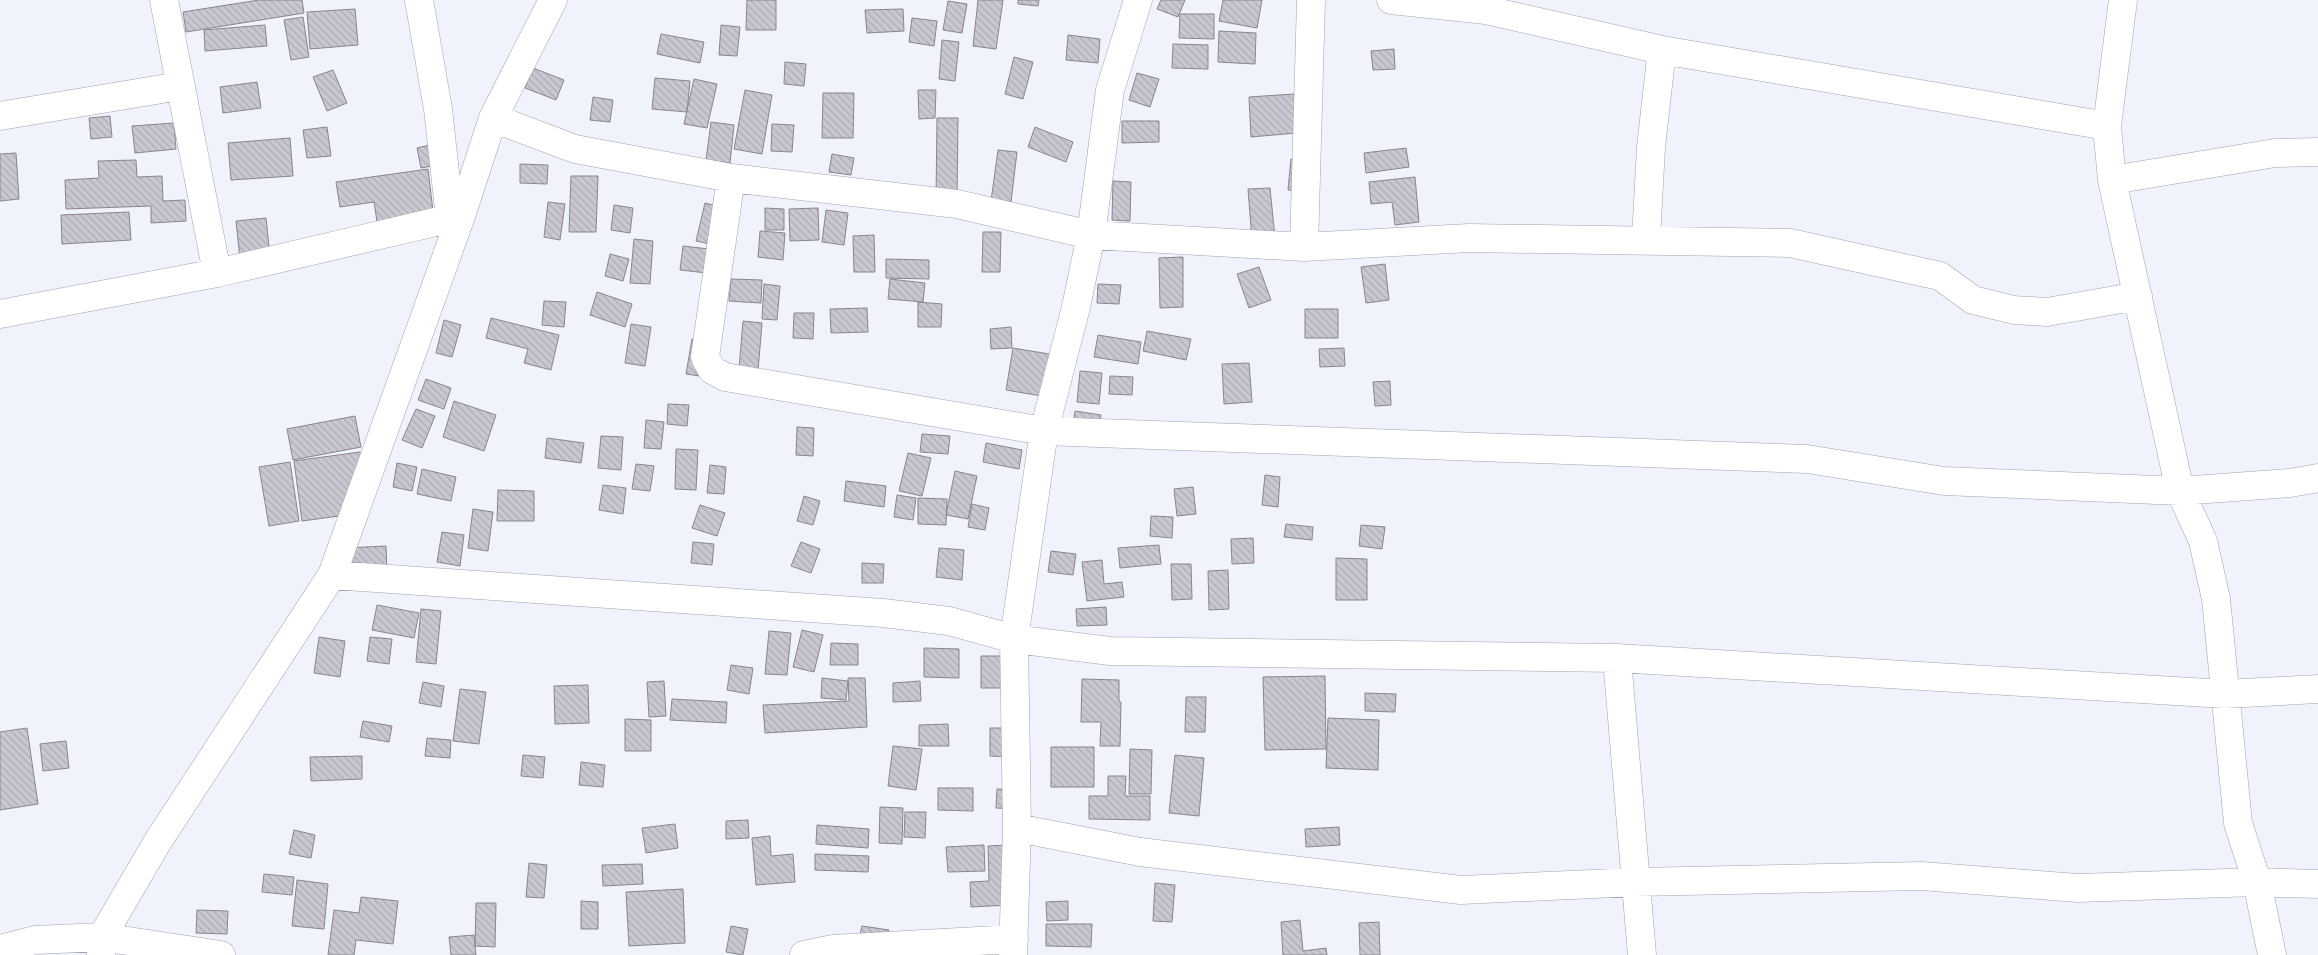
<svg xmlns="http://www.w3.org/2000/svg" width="2318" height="955" font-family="Jost,sans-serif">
<defs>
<pattern id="building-back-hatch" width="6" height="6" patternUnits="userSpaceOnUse" patternTransform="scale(1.25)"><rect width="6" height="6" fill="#cbc7d0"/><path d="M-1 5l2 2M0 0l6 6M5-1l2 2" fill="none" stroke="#aeabb3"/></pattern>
</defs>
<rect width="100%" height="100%" fill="#f0f2fc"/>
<path fill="url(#building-back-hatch)" stroke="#89858e" d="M259,0H302L304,13L186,32L183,12Z
M747,0H776V30H746Z
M978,0H1003L996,49L973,46Z
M1018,0H1039L1038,6L1018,4Z
M1161,0H1185L1178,17L1157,9Z
M1223,0H1262L1257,28L1219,21Z
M948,1L967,4L962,33L943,30Z
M355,9L358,45L310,49L307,12Z
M903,9L904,31L867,33L865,10Z
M1180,14H1214V39L1179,38Z
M303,17L309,57L291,60L284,20Z
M912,18L937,21L934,46L909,42Z
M265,25L267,46L205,51L204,30Z
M721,25L740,27L737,56L719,55Z
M1219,31L1256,33L1255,64L1218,62Z
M661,34L704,42L700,63L657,54Z
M1068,35L1100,39L1098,63L1066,60Z
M942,40L959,42L955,81L939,79Z
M1173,44L1208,45V69L1172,68Z
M1394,49L1395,69L1373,70L1371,51Z
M1014,57L1033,62L1023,99L1005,94Z
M785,62L806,64L804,86L784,84Z
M533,68L564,80L556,100L525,88Z
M333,70L347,103L327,111L313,77Z
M1137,73L1159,79L1150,107L1129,100Z
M655,78L690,81L687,112L652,109Z
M694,79L717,84L707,128L684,124Z
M257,82L261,108L223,113L220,87Z
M745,90L772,95L762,154L734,149Z
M918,90H936L935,118L919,119Z
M823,93H854L853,138H822Z
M1294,94L1297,133L1251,137L1249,97Z
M593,97L613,100L610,122L590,120Z
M110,116L112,137L91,139L89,118Z
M937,118H958L957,199H936Z
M1122,121H1159V142L1122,143Z
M711,122L734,125L730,163L706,160Z
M174,123L176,149L135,153L132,126Z
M772,124L794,125L792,152L771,151Z
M327,127L331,156L307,158L303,130Z
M1035,127L1073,142L1066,162L1028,147Z
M290,138L293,176L231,180L228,143Z
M438,143L443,164L421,168L417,148Z
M1406,148L1409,167L1366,173L1364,153Z
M998,150L1017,152L1011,202L991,201Z
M16,153L19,199L0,201V154Z
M832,154L854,158L851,175L829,172Z
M1291,159L1308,160L1305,192L1288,190Z
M136,160L137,177L162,176L163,201L185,200L186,221L151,223V206L66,209L65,180L99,178L98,161Z
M520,164L548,165L547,184L520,183Z
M428,169L434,220L378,228L374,202L340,207L336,182Z
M571,176H598L596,232H569Z
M1415,177L1419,222L1395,225L1392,202L1371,204L1369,182Z
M1113,181L1131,182L1130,221L1112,220Z
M1270,188L1275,238L1252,240L1248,189Z
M548,202L565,204L560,240L544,237Z
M705,203L732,210L723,247L696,241Z
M614,205L633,208L630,233L611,230Z
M765,208L784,209V230H765Z
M818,208L819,240L790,241L789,209Z
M826,210L848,213L844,245L822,242Z
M129,212L131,240L62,244L61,215Z
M266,218L270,256L240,259L236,221Z
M760,231L785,233L783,260L758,257Z
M983,232H1001L1000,272H982Z
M874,235L875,272H854L853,236Z
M634,239L653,241L650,284L630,283Z
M683,246L709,249L707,273L680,270Z
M610,254L629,259L623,281L605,276Z
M1183,257V307L1160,308L1159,258Z
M886,259L929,260V279L886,278Z
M1385,264L1389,300L1366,303L1361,267Z
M1259,267L1271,300L1249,308L1237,274Z
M731,279L762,280L761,303L729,301Z
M890,279L925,283L923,302L888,299Z
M764,284L780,286L777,320L762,319Z
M1098,284L1121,285L1119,304L1097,303Z
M597,292L632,304L625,327L590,315Z
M544,301L566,302L564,327L542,325Z
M918,302L942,304L941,327H918Z
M867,308L868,332L831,333L830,309Z
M1305,309H1338V338H1305Z
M794,313H814L813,339L793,338Z
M491,318L559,335L551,370L524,363L528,349L486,338Z
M444,320L461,325L452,357L436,353Z
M743,321L762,323L758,371L739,369Z
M631,324L651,327L645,366L625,363Z
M1011,327L1012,348L991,349L990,329Z
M1147,331L1191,339L1186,360L1143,351Z
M1098,335L1141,342L1138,364L1094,357Z
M692,339L710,341L706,377L686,374Z
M1013,348L1067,357L1059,399L1006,390Z
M1344,348L1345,366L1320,367L1319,349Z
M1249,363L1252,402L1224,404L1222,364Z
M1080,371L1102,373L1099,404L1077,402Z
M1110,376L1133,377L1132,395L1109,394Z
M426,379L451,388L444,409L418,400Z
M1390,381L1391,405L1375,406L1373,382Z
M454,401L496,415L484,451L443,437Z
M668,404L689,405L687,426L667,424Z
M416,409L435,416L422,448L402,440Z
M1075,411L1101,415L1098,434L1072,430Z
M355,416L361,447L293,460L287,429Z
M646,420L664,422L661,449L644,448Z
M797,427L814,428L813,456L796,455Z
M922,434L950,436L948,454L920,452Z
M601,436L623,437L621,470L598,468Z
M547,438L584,443L581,463L545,458Z
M986,443L1022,450L1019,469L983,462Z
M676,449L698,450L696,490L675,489Z
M360,452L369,512L302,521L294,461Z
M908,453L931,458L922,496L899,491Z
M290,462L299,521L269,526L259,467Z
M397,463L417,467L412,491L393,487Z
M636,464L654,466L650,491L632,489Z
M710,465L726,467L724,494L707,493Z
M422,469L456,477L451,501L417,494Z
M955,471L977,476L968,519L946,515Z
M1265,475L1280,477L1278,507L1262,505Z
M846,481L886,486L884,507L844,501Z
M603,485L626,488L623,514L599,510Z
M1193,487L1196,514L1177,516L1174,489Z
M498,490L534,491V521H497Z
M897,495L916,498L913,520L894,517Z
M804,496L820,501L813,525L797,521Z
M918,498L947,499L946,525L918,524Z
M972,504L989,508L985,530L968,527Z
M700,505L725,513L717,536L692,528Z
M473,509L493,512L488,551L468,548Z
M1151,516L1173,517L1172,538L1150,536Z
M1286,524L1313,527L1312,540L1284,537Z
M1361,525L1385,527L1382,549L1359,546Z
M442,532L464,535L460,566L437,562Z
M1253,538L1254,563L1232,564L1231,539Z
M693,542L714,544L712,565L691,563Z
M801,542L820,549L811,573L791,566Z
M1159,545L1161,564L1120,568L1118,548Z
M386,546L387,572L348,575L346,548Z
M939,548L964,550L962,580L936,577Z
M1051,551L1076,554L1073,575L1048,572Z
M1336,558L1367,559V600H1336Z
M1102,560L1104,584L1122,582L1124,597L1087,601L1082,562Z
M862,563L884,564L883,583H862Z
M1171,564H1191L1192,599L1172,600Z
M1228,570L1229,609L1209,610L1208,571Z
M377,605L419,613L414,638L372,630Z
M1106,607L1107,625L1077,626L1076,609Z
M421,609L441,611L436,664L416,662Z
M802,630L823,635L814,672L793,667Z
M769,631L791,633L787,675L765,674Z
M319,637L345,641L340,677L314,673Z
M370,637L392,639L389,664L367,661Z
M831,643L858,644V665H830Z
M924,648L959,649V678L924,677Z
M981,656H1006L1005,688H981Z
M731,665L753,668L749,694L727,690Z
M1325,676L1326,749L1265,750L1263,677Z
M822,678L848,681L846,700L821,698Z
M848,678H865L867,727L765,733L763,705L849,701Z
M1082,679L1119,680V702H1121L1120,746H1100L1101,722H1081Z
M664,681L666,716L649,717L647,682Z
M920,681L921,701L893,702V683Z
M423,682L444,686L441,707L419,703Z
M588,685L589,723L555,724L554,686Z
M460,689L486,692L479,744L453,741Z
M1365,693L1396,694L1395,712L1365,711Z
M1186,697H1206L1205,732H1185Z
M672,699L727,702L726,723L670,720Z
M1328,718L1379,720L1378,770L1326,768Z
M625,719L651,720V751H625Z
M363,721L392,726L389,742L360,737Z
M948,724L949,746H919V725Z
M27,728L38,804L0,810V732Z
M990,728H1009V757L990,756Z
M427,738L451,740L450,758L425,756Z
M66,741L69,768L43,771L40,744Z
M893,746L922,749L916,790L888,786Z
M1051,747H1094V787H1051Z
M1130,749L1152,750L1151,794H1129Z
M523,755L545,757L543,778L521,776Z
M1175,755L1204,758L1199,816L1169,813Z
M362,756V779L311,781L310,757Z
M581,762L605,765L603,787L579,785Z
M1108,776H1126L1125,796H1150V820L1089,819V796H1108Z
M938,788H973V811L938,810Z
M997,789L1019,790L1018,809L996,808Z
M880,807L903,808L902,844L879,843Z
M905,812H926L925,838L904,837Z
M748,820L749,838L726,839V821Z
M675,824L678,848L646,853L642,828Z
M817,825L869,829L868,848L816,844Z
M1339,827L1340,845L1306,847L1305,829Z
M294,830L315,835L311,858L289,854Z
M770,836L771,856L793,854L795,882L756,885L752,838Z
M984,845L985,871L948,872L946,847Z
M1007,845L1010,905L971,907L970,882L989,881L988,846Z
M815,854L869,856L868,872L815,870Z
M529,863L547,865L544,898L526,897Z
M642,864L643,884L603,886L602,865Z
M264,874L294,877L292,895L262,892Z
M297,880L328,884L324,929L292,926Z
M1155,883L1175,885L1172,922L1153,921Z
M683,889L685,943L629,946L626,892Z
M361,897L398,901L393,944L356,940L354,955H328L334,910L359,913Z
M581,901L598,902V929H581Z
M1068,901V920L1047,921L1046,902Z
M476,903H496L495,947L475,946Z
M197,910L228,911L227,934L196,933Z
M1300,920L1303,951L1326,948L1327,955H1283L1281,922Z
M1379,922L1380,955H1360L1359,923Z
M1046,924H1092L1091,947L1046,946Z
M731,926L748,929L743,955L726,952Z
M862,926L889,930L886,944L859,939Z
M474,935L476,955H451L449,937Z"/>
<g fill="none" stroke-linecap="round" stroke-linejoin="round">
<g stroke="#a2a3ad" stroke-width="29">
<path id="minor" d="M164,0L217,273
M419,0L438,109L450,218
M553,0L493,118L461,216L332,575L883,613L949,621L1014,639L1110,651L1617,658L2225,694L2318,689
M1391,0L1486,10L1662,50L2107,126
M2123,0L2107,126L2112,180L2180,491L2203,541L2216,599L2238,823L2257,882L2272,955
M0,116L180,86
M493,118L575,149L731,178L705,357L712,370L725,377L1044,431L1807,459L1944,481L2180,491L2290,483L2318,478
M731,178L957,204L1091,235L1304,247L1469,238L1790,243L1940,276L1973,300L2014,310L2047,312L2138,296
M2112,180L2275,153L2318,152
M1646,240L1651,147L1662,50
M1304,247L1311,0
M0,314L217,273L461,216
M1617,658L1642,955
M1017,828L1140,852L1461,890L1636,882L1921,876L2078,888L2257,882L2318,884
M0,949L35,940L102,937L221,955
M101,955L102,937L158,841L332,575
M804,955L833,949L1014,939
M1013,955L1017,828L1014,639L1044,431L1076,307L1091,235L1110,90L1138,0"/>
</g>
<use href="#minor" stroke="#fff" stroke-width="28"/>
</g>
</svg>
